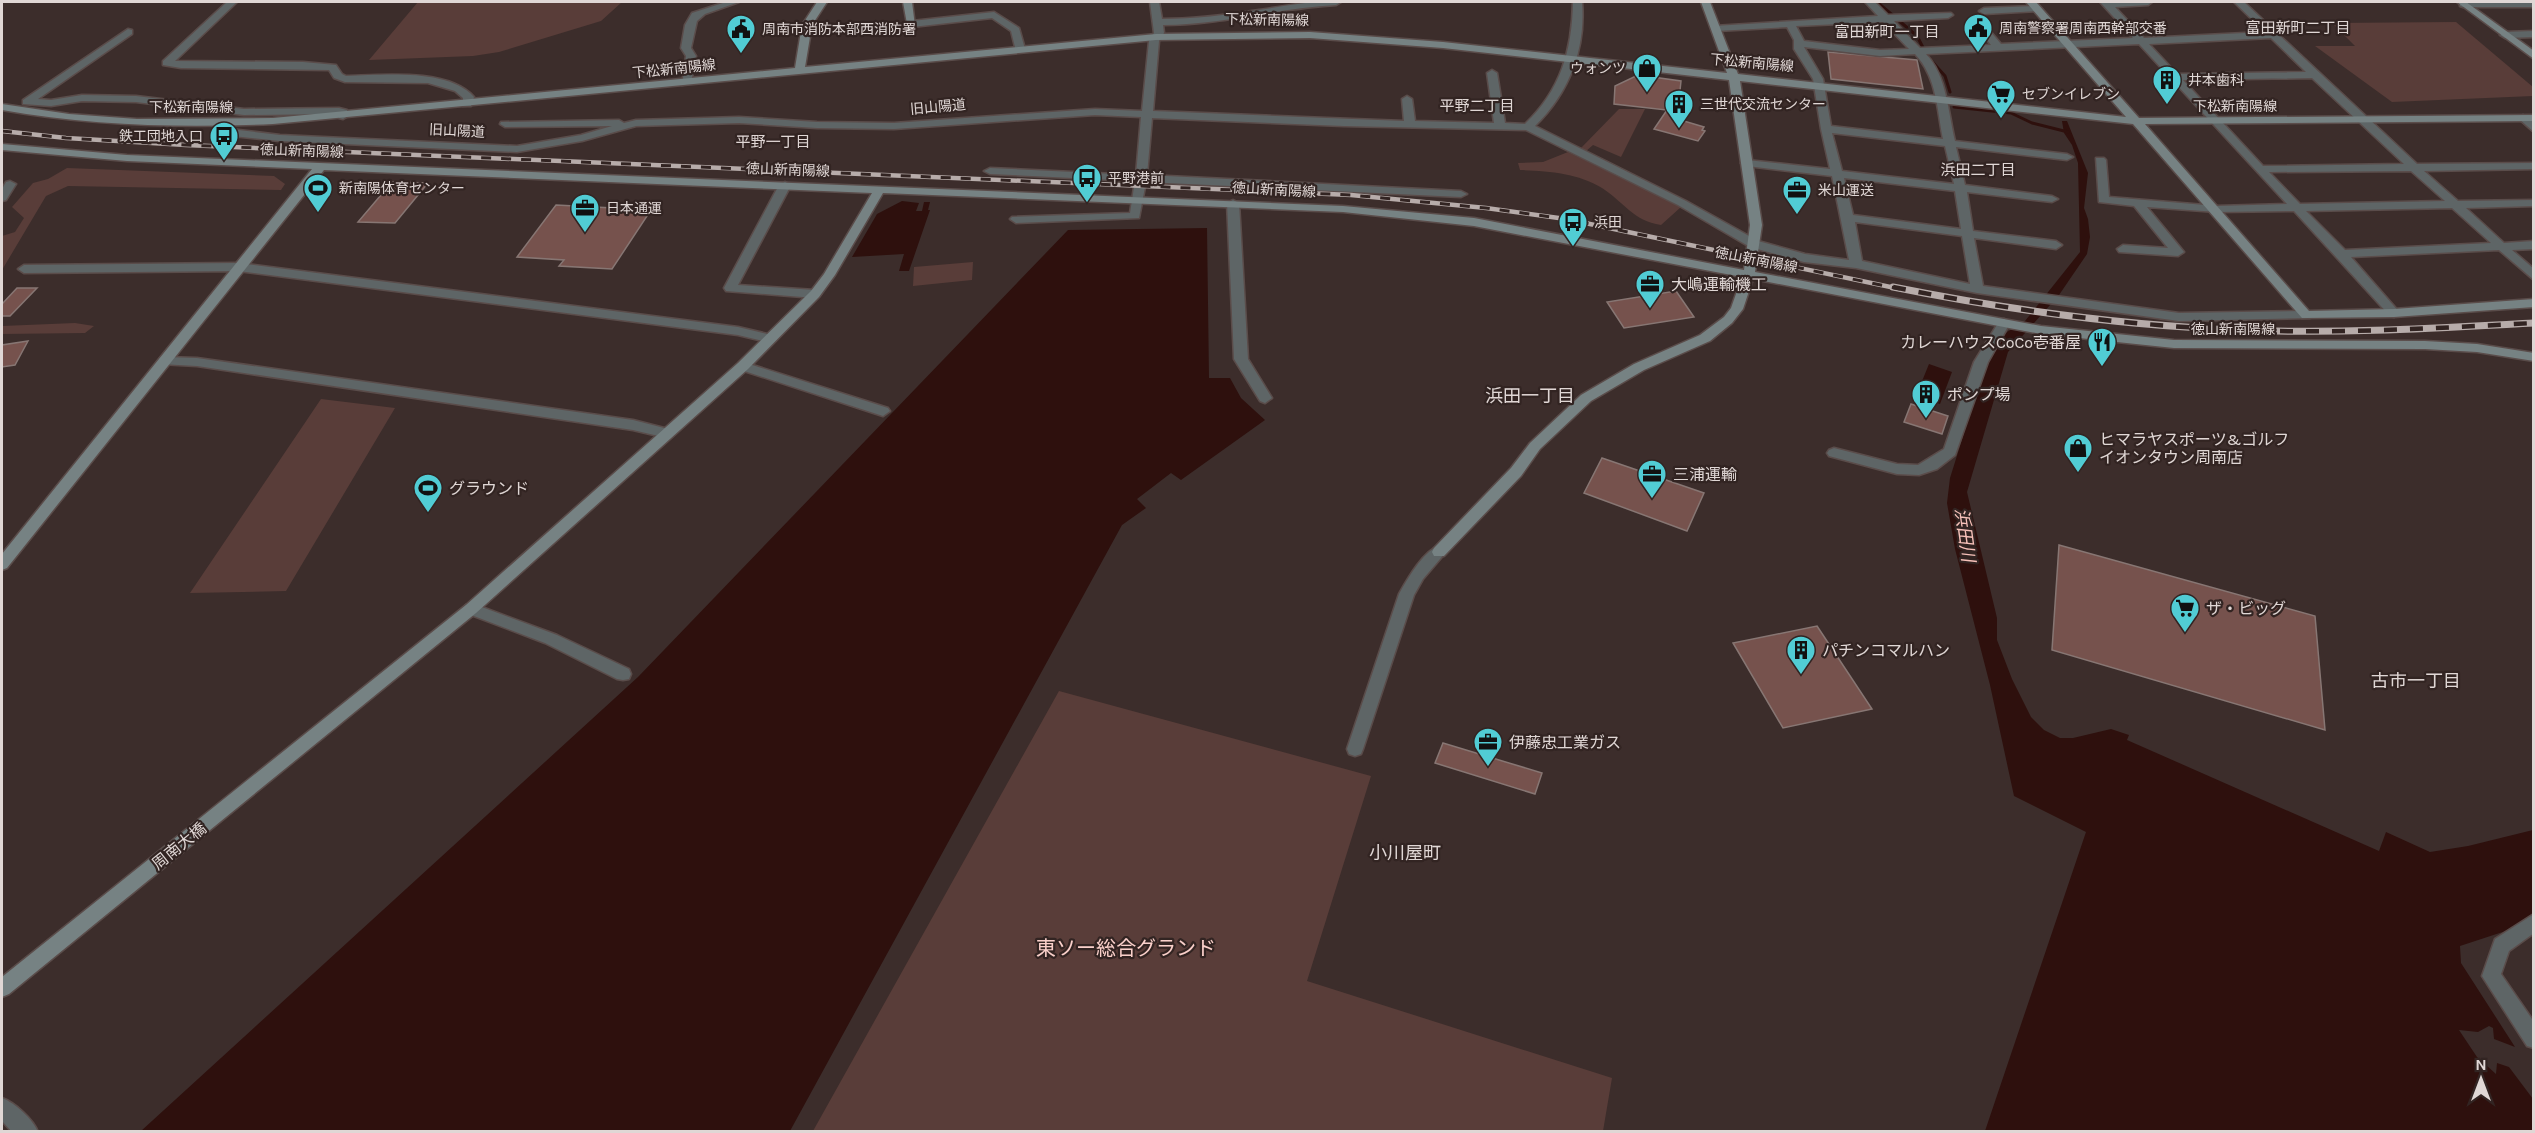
<svg xmlns="http://www.w3.org/2000/svg" width="2535" height="1133" font-family="Karla,'Noto Sans JP',sans-serif">
<rect width="100%" height="100%" fill="#3c2d2b"/>
<path fill="#593d39" d="M418,2H622L601,21L499,52L473,56L369,60Z
M2456,22L2533,87V96L2392,102L2315,46H2355L2332,23Z
M1619,109H1645L1621,157L1593,145L1585,152L1580,149Z
M1568,152L1681,207L1661,225C1633,221 1624,202 1602,188C1578,173 1548,171 1520,170L1518,163L1543,162Z
M67,168L274,176L285,184L281,190L68,186L46,196L2,270V236L15,232L24,218L12,207L33,183L48,179Z
M973,262L972,280L913,286L914,267Z
M75,323L94,326L85,333L2,334V326Z
M321,399L395,408L286,591L190,593Z
M1059,691L1371,776L1307,981L1612,1078L1603,1131H813Z"/>
<path fill="#2e100d" d="M2062,121H2067L2088,173L2084,208L2088,219L2090,237L2087,254L2059,295L2008,352L1967,492L1997,618V640L2012,679L2031,717L2044,730L2060,738H2073L2111,729L2129,735L2127,740L2379,851L2386,832L2430,852L2468,846L2533,830V922L2460,946L2461,963L2515,1047L2494,1039L2493,1028L2489,1026L2478,1032L2459,1030L2477,1057L2496,1074L2497,1063L2509,1067L2533,1099V1131H1985L2086,832L2014,796L1990,685L1955,549L1947,503L1950,478L1986,363L2007,332L2025,321L2080,252L2078,163L2072,145L2064,133Z
M902,201L919,203L916,211H922L924,202H930L928,210H930L909,271H899L904,254L852,257L877,214Z
M1207,228L1209,378H1230L1241,398L1265,420L1181,480L1171,473L1137,499L1146,508L1122,525L790,1131H141L638,677L1068,230Z
M1929,364L1952,372L1940,404L1916,396Z"/>
<g fill="none" stroke-linecap="round" stroke-linejoin="round">
<path stroke="#2e100d" stroke-width="3" d="M1877,2L1917,36L1928,57L1945,76L1950,92
M1954,107L2011,113L2032,123L2068,132"/>
</g>
<path fill="#76524d" stroke="#877673" stroke-width="1.5" d="M1828,52L1917,60L1923,89L1831,79Z
M1638,75L1681,81L1677,119L1704,127L1702,130L1705,131L1698,141L1654,129L1667,110L1614,104L1615,86Z
M392,182L428,183L395,223L358,222Z
M556,205L651,210L612,269L559,266L564,260L517,257Z
M17,288H37L10,316H2V304Z
M1676,291L1694,317L1624,328L1607,302Z
M28,341L15,365L2,367V345Z
M1911,404L1948,416L1942,434L1904,422Z
M1602,458L1704,493L1687,531L1584,493Z
M2059,545L2315,616L2325,730L2052,650Z
M1817,626L1872,709L1783,728L1733,643Z
M1443,743L1542,773L1535,794L1435,763Z"/>
<g fill="none" stroke-linecap="round" stroke-linejoin="round">
<g stroke="#5a4c4a" stroke-width="3">
<path id="street" d="M227,2H237L175,61L303,62L336,65L342,74L346,76C383,75 448,68 474,97L471,106H463V98L455,91L428,83L345,82L334,78L329,70L181,68L163,65V61Z
M726,2H739L705,14L697,21L691,48L696,56L691,83L682,85L686,56L681,48L685,25L692,13Z
M1150,2H1159L1162,19C1194,19 1226,15 1259,10C1287,6 1312,0 1341,2L1336,5C1278,8 1221,25 1163,25L1164,33L1159,41L1153,111L1404,121L1402,99L1407,96L1412,99L1415,121L1494,123L1487,73L1492,70L1497,73L1505,123L1525,124C1561,90 1572,50 1573,2H1582C1586,49 1569,93 1535,126L1686,201L1758,241L1805,254L1849,260L1832,176L1747,166L1741,163L1747,160L1830,169L1821,129L1813,79L1794,49V40L1787,27L1717,31L1714,30V26L1878,16L1865,2H1875L1888,15L1951,13L1953,15L1948,18L1894,21L1920,48L1991,45L1976,26L1981,23L1984,24L2001,44L2133,38L2100,2H2152L2148,5L2115,7L2144,38L2265,32L2234,2H2244L2417,164L2534,163V169L2424,171L2458,201L2534,200V206L2466,208L2504,243L2534,241V249L2512,250L2534,269V280L2499,250L2351,257L2400,313L2394,317L2390,316L2294,211L2217,212L2147,207L2184,252L2178,256L2119,252L2117,249L2123,245L2168,248L2134,206L2099,202L2096,158H2104L2106,160L2109,197L2217,206L2287,204L2139,44L1926,54C1947,76 1948,112 1955,141L2067,154L2073,157L2067,160L1956,147L1965,185L2052,196L2058,199L2052,202L1967,192L1973,231L2056,241L2062,245L2056,249L1974,238L1983,286L2179,313L2306,311L2310,312L2312,315L2310,318L2179,321L1977,293L1856,268L1804,262L1750,247L1678,205L1526,130L1344,126L1152,118L1147,175L1461,191L1467,194L1461,197L1146,182L1139,218L1016,223L1010,219L1012,217L1130,213L1135,181L990,174L984,171L990,168L1136,175L1141,117L1095,115L894,129L817,128L739,123L636,126L582,141L517,152L280,141L223,135L218,132L225,121L229,120L234,123L230,129L280,135L517,146L581,135L612,126L505,127L500,124L501,122L619,120L624,123L636,120L739,117L817,122L894,123L1095,109L1142,111L1149,41L1154,33ZM1883,22L1909,49L1880,50L1804,41L1796,26ZM2271,38L2306,72L2177,74L2149,44ZM1804,47L1880,56L1915,54C1937,77 1937,110 1943,139L1831,126L1823,79ZM2312,78L2404,164L2263,166L2183,80ZM1832,133L1945,146L1954,184L1842,171ZM2411,171L2445,201L2300,204L2269,172ZM1844,178L1955,191L1961,229L1853,215ZM2452,208L2491,243L2345,250L2306,211ZM1855,222L1962,236L1970,284L1862,261Z
M2460,2H2534V7H2463L2460,6Z
M2037,6L2042,9L2040,11L1984,14L1979,11L1984,8Z
M994,12L1019,28L1025,49L1024,51H1016L1011,31L992,18L912,27L907,24L912,21Z
M128,29L132,30V34L38,99L51,100L82,95L136,96L244,109L339,108L347,110L348,116L343,119L339,118L338,114L244,115L136,102L82,101L51,106L23,104V100Z
M2534,31V37L2505,38L2500,35L2505,32Z
M2523,115L2534,122V132L2518,118Z
M10,181L16,184L6,200L2,201V189L6,182Z
M785,182L791,185L738,285L815,290L821,294L815,298L726,291L724,288L779,185Z
M1233,200L1239,203L1248,359L1272,398L1265,403L1260,401L1234,359L1227,203Z
M238,263L738,327L776,336L777,339L771,343L738,335L238,271L24,273L18,269L24,265Z
M2004,319L2010,323L1988,362L1955,455L1937,469L1919,475L1897,474L1829,456L1827,453L1829,450L1834,448L1897,464L1918,465L1944,449L1974,362L2000,320Z
M165,357L197,358L633,420L672,430L674,433L667,438L633,430L197,366L160,364L158,361L160,358Z
M743,362L888,408L890,411L883,416L738,369L736,366Z
M1439,546L1444,548L1446,552L1423,579L1414,595L1363,749L1361,754L1355,756L1349,754L1347,749L1399,594C1407,580 1423,551 1439,546Z
M471,603L557,635L629,669L631,674L629,679L623,680L617,679L545,643L466,613L463,609L466,605Z
M2534,914V933L2509,951L2501,974L2534,1022V1048L2527,1046L2482,976L2495,939Z
M2,1098C15,1103 33,1119 38,1132H12L2,1121Z"/>
</g>
<g stroke="#5a4c4a" stroke-width="3">
<path id="secondary" d="M817,2H827L812,25L805,67L1156,34L1310,32L1443,42L1727,73L1701,2H1710L1738,74L2126,117L2026,2H2036L2139,118L2534,115V121L2145,124L2309,311L2394,309L2534,299V307L2394,317L2302,318L2133,124L1740,81L1762,225L1755,272L2041,326L2174,340L2425,341L2477,344L2534,353V361L2477,352L2425,349L2174,348L2041,334L1753,279L1743,309L1732,323L1710,341L1644,370L1591,401L1540,449L1521,476L1444,556H1434L1432,552L1434,548L1511,468L1530,443L1581,395L1634,364L1700,335L1724,317L1731,308L1742,277L1474,226L1343,212L883,193L835,275L819,297L748,369L476,613L9,994L2,997V977L466,605L738,363L811,291L824,274L872,193L324,170L7,568L2,570V554L312,169L127,161L2,150V144L127,155L1343,206L1474,218L1744,270L1750,225L1729,80L1443,48L1310,38L1156,40L273,124C182,128 92,126 2,110V104L69,114L137,119L273,118L795,68L802,25Z
M903,2H912L915,26L907,24Z
M2457,2H2466L2534,51V59Z"/>
</g>
<use href="#street" fill="#5e6566" fill-rule="evenodd"/>
<use href="#secondary" fill="#768283" fill-rule="evenodd"/>
<g stroke="#b7acaa" stroke-width="4.5">
<path id="rail-far1" d="M2,131L66,138L186,145L1351,195L1486,208L1566,219L1900,289"/>
</g>
<g stroke="#b7acaa" stroke-width="7">
<path id="rail" d="M1893,287C2008,310 2126,326 2244,330C2341,334 2437,328 2534,323"/>
</g>
<use href="#rail-far1" stroke="#322422" stroke-width="3" stroke-dasharray="10" stroke-linecap="butt"/>
<use href="#rail" stroke="#322422" stroke-width="4.5" stroke-dasharray="13" stroke-linecap="butt"/>
</g>
<defs>
<g id="civic-pin" transform="scale(1.5)"><path d="M0 17L-7.5 6A9.5 9.5 0 1 1 7.5 6Z" fill="#51ccd4" stroke="#322422"/><path d="M-.6-6.5H3V-4.5H.6V-3L4-1V1h2V6H-6V1h2V-1L-.6-3ZM-1.2 2.5V6h2.4V2.5Z" fill="#111"/></g>
<g id="shop-pin" transform="scale(1.5)"><path d="M0 17L-7.5 6A9.5 9.5 0 1 1 7.5 6Z" fill="#51ccd4" stroke="#322422"/><path d="M-5-2.5h2.3a2.7 3.5 0 0 1 5.4 0H5L5.5 6h-11ZM-1.5-2.5h3a1.5 2.3 0 0 0-3 0Z" fill="#111"/></g>
<g id="building-pin" transform="scale(1.5)"><path d="M0 17L-7.5 6A9.5 9.5 0 1 1 7.5 6Z" fill="#51ccd4" stroke="#322422"/><path d="M-4-6H4V6H1V3H-1V6H-4ZM-2.5-4.3h1.7v1.8h-1.7ZM.8-4.3h1.7v1.8H.8ZM-2.5-1h1.7V.8h-1.7ZM.8-1h1.7V.8H.8Z" fill="#111"/></g>
<g id="supermarket-pin" transform="scale(1.5)"><path d="M0 17L-7.5 6A9.5 9.5 0 1 1 7.5 6Z" fill="#51ccd4" stroke="#322422"/><path d="M-6-5.5h2.5l.6 2H6L4.5 2H-2.5L-4.4-4H-6ZM-1.5 3.2a1.3 1.3 0 1 0 .1 0ZM3 3.2a1.3 1.3 0 1 0 .1 0Z" fill="#111"/></g>
<g id="bus-pin" transform="scale(1.5)"><path d="M0 17L-7.5 6A9.5 9.5 0 1 1 7.5 6Z" fill="#51ccd4" stroke="#322422"/><path d="M-5-6H5V4H4V6H2V4H-2V6H-4V4H-5ZM-3.5-4V0h7V-4ZM-3.5 1.2v1.5H-2V1.2ZM2 1.2v1.5H3.5V1.2Z" fill="#111"/></g>
<g id="stadium-pin" transform="scale(1.5)"><path d="M0 17L-7.5 6A9.5 9.5 0 1 1 7.5 6Z" fill="#51ccd4" stroke="#322422"/><path d="M0-5a6.5 5 0 1 0 0 10a6.5 5 0 1 0 0-10ZM-3.5-1.8h7v3.6h-7Z" fill="#111"/></g>
<g id="office-pin" transform="scale(1.5)"><path d="M0 17L-7.5 6A9.5 9.5 0 1 1 7.5 6Z" fill="#51ccd4" stroke="#322422"/><path d="M-6-3h4V-5.5h4V-3h4V5H-6ZM-1-4.5V-3h2v-1.5ZM-6 0V1H6V0Z" fill="#111"/></g>
<g id="restaurant-pin" transform="scale(1.5)"><path d="M0 17L-7.5 6A9.5 9.5 0 1 1 7.5 6Z" fill="#51ccd4" stroke="#322422"/><path d="M-5-6h1v4h1v-4h1v4h1v-4h1v5L-1.5 .5V6h-2V.5L-5-1ZM5-6V6H3V1.5H1.5Q1.5-4 5-6Z" fill="#111"/></g>
</defs>
<g fill-rule="evenodd">
<use href="#civic-pin" x="1978" y="28"/>
<use href="#civic-pin" x="741" y="29"/>
<use href="#shop-pin" x="1647" y="68"/>
<use href="#building-pin" x="2167" y="80"/>
<use href="#supermarket-pin" x="2001" y="94"/>
<use href="#building-pin" x="1679" y="104"/>
<use href="#bus-pin" x="224" y="136"/>
<use href="#bus-pin" x="1087" y="178"/>
<use href="#stadium-pin" x="318" y="188"/>
<use href="#office-pin" x="1797" y="190"/>
<use href="#office-pin" x="585" y="208"/>
<use href="#bus-pin" x="1573" y="222"/>
<use href="#office-pin" x="1650" y="284"/>
<use href="#restaurant-pin" x="2102" y="342"/>
<use href="#building-pin" x="1926" y="394"/>
<use href="#shop-pin" x="2078" y="448"/>
<use href="#office-pin" x="1652" y="474"/>
<use href="#stadium-pin" x="428" y="488"/>
<use href="#supermarket-pin" x="2185" y="608"/>
<use href="#building-pin" x="1801" y="650"/>
<use href="#office-pin" x="1488" y="742"/>
</g>
<g text-anchor="middle" dominant-baseline="central" stroke-width="4.5" stroke-linejoin="round" paint-order="stroke">
<g font-size="14" fill="#e0d7d5" stroke="#322422">
<text transform="translate(1267 20) rotate(1)">下松新南陽線</text>
<text transform="translate(1752 63) rotate(5)">下松新南陽線</text>
<text transform="translate(674 69) rotate(-6)">下松新南陽線</text>
<text x="2235" y="106">下松新南陽線</text>
<text x="191" y="107">下松新南陽線</text>
<text transform="translate(938 107) rotate(-5)">旧山陽道</text>
<text transform="translate(457 131) rotate(3)">旧山陽道</text>
<text transform="translate(302 151) rotate(2)">徳山新南陽線</text>
<text transform="translate(788 170) rotate(2)">徳山新南陽線</text>
<text transform="translate(1274 190) rotate(3)">徳山新南陽線</text>
<text transform="translate(1756 260) rotate(11)">徳山新南陽線</text>
<text x="2233" y="329">徳山新南陽線</text>
</g>
<g font-size="14" fill="#e0d7d5" stroke="#322422" text-anchor="start">
<text x="1999" y="28">周南警察署周南西幹部交番</text>
<text x="762" y="29">周南市消防本部西消防署</text>
<text x="1626" y="68" text-anchor="end">ウォンツ</text>
<text x="2188" y="80">井本歯科</text>
<text x="2022" y="94">セブンイレブン</text>
<text x="1700" y="104">三世代交流センター</text>
<text x="203" y="136" text-anchor="end">鉄工団地入口</text>
<text x="1108" y="178">平野港前</text>
<text x="339" y="188">新南陽体育センター</text>
<text x="1818" y="190">米山運送</text>
<text x="606" y="208">日本通運</text>
<text x="1594" y="222">浜田</text>
</g>
<g font-size="15" fill="#e0d7d5" stroke="#322422">
<text x="2298" y="28">富田新町二丁目</text>
<text x="1887" y="32">富田新町一丁目</text>
<text x="1477" y="106">平野二丁目</text>
<text x="773" y="142">平野一丁目</text>
<text x="1978" y="170">浜田二丁目</text>
</g>
<g font-size="16" fill="#e0d7d5" stroke="#322422" text-anchor="start">
<text x="1671" y="284">大嶋運輸機工</text>
<text x="2081" y="342" text-anchor="end">カレーハウスCoCo壱番屋</text>
<text x="1947" y="394">ポンプ場</text>
<text x="2099" y="439">ヒマラヤスポーツ&amp;ゴルフ<tspan x="2099" dy="18">イオンタウン周南店</tspan></text>
<text x="1673" y="474">三浦運輸</text>
<text x="449" y="488">グラウンド</text>
<text x="2206" y="608">ザ・ビッグ</text>
<text x="1822" y="650">パチンコマルハン</text>
<text x="1509" y="742">伊藤忠工業ガス</text>
</g>
<g font-size="16" fill="#e0d7d5" stroke="#322422">
<text transform="translate(179 846) rotate(-39)">周南大橋</text>
</g>
<g font-size="18" fill="#e0d7d5" stroke="#322422">
<text x="1530" y="396">浜田一丁目</text>
<text x="2416" y="681">古市一丁目</text>
<text x="1405" y="853">小川屋町</text>
</g>
<g font-size="18" font-style="italic" fill="#f7c1b9" stroke="#322422">
<text transform="translate(1965 535) rotate(82)">浜田川</text>
</g>
<g font-size="20" fill="#fad0ca" stroke="#322422">
<text x="1126" y="948">東ソー総合グランド</text>
</g>
</g>
<rect width="2535" height="1133" fill="none" stroke="#e0d7d5" stroke-width="6"/>
<g transform="translate(2481 1079)" stroke="#322422" stroke-width="4.5" paint-order="stroke">
<path d="M0-4.5L10 22L0 15L-10 22Z" fill="#e0d7d5"/>
<text y="-9" font-size="16" font-weight="bold" text-anchor="middle" fill="#e0d7d5">N</text>
</g>
</svg>
